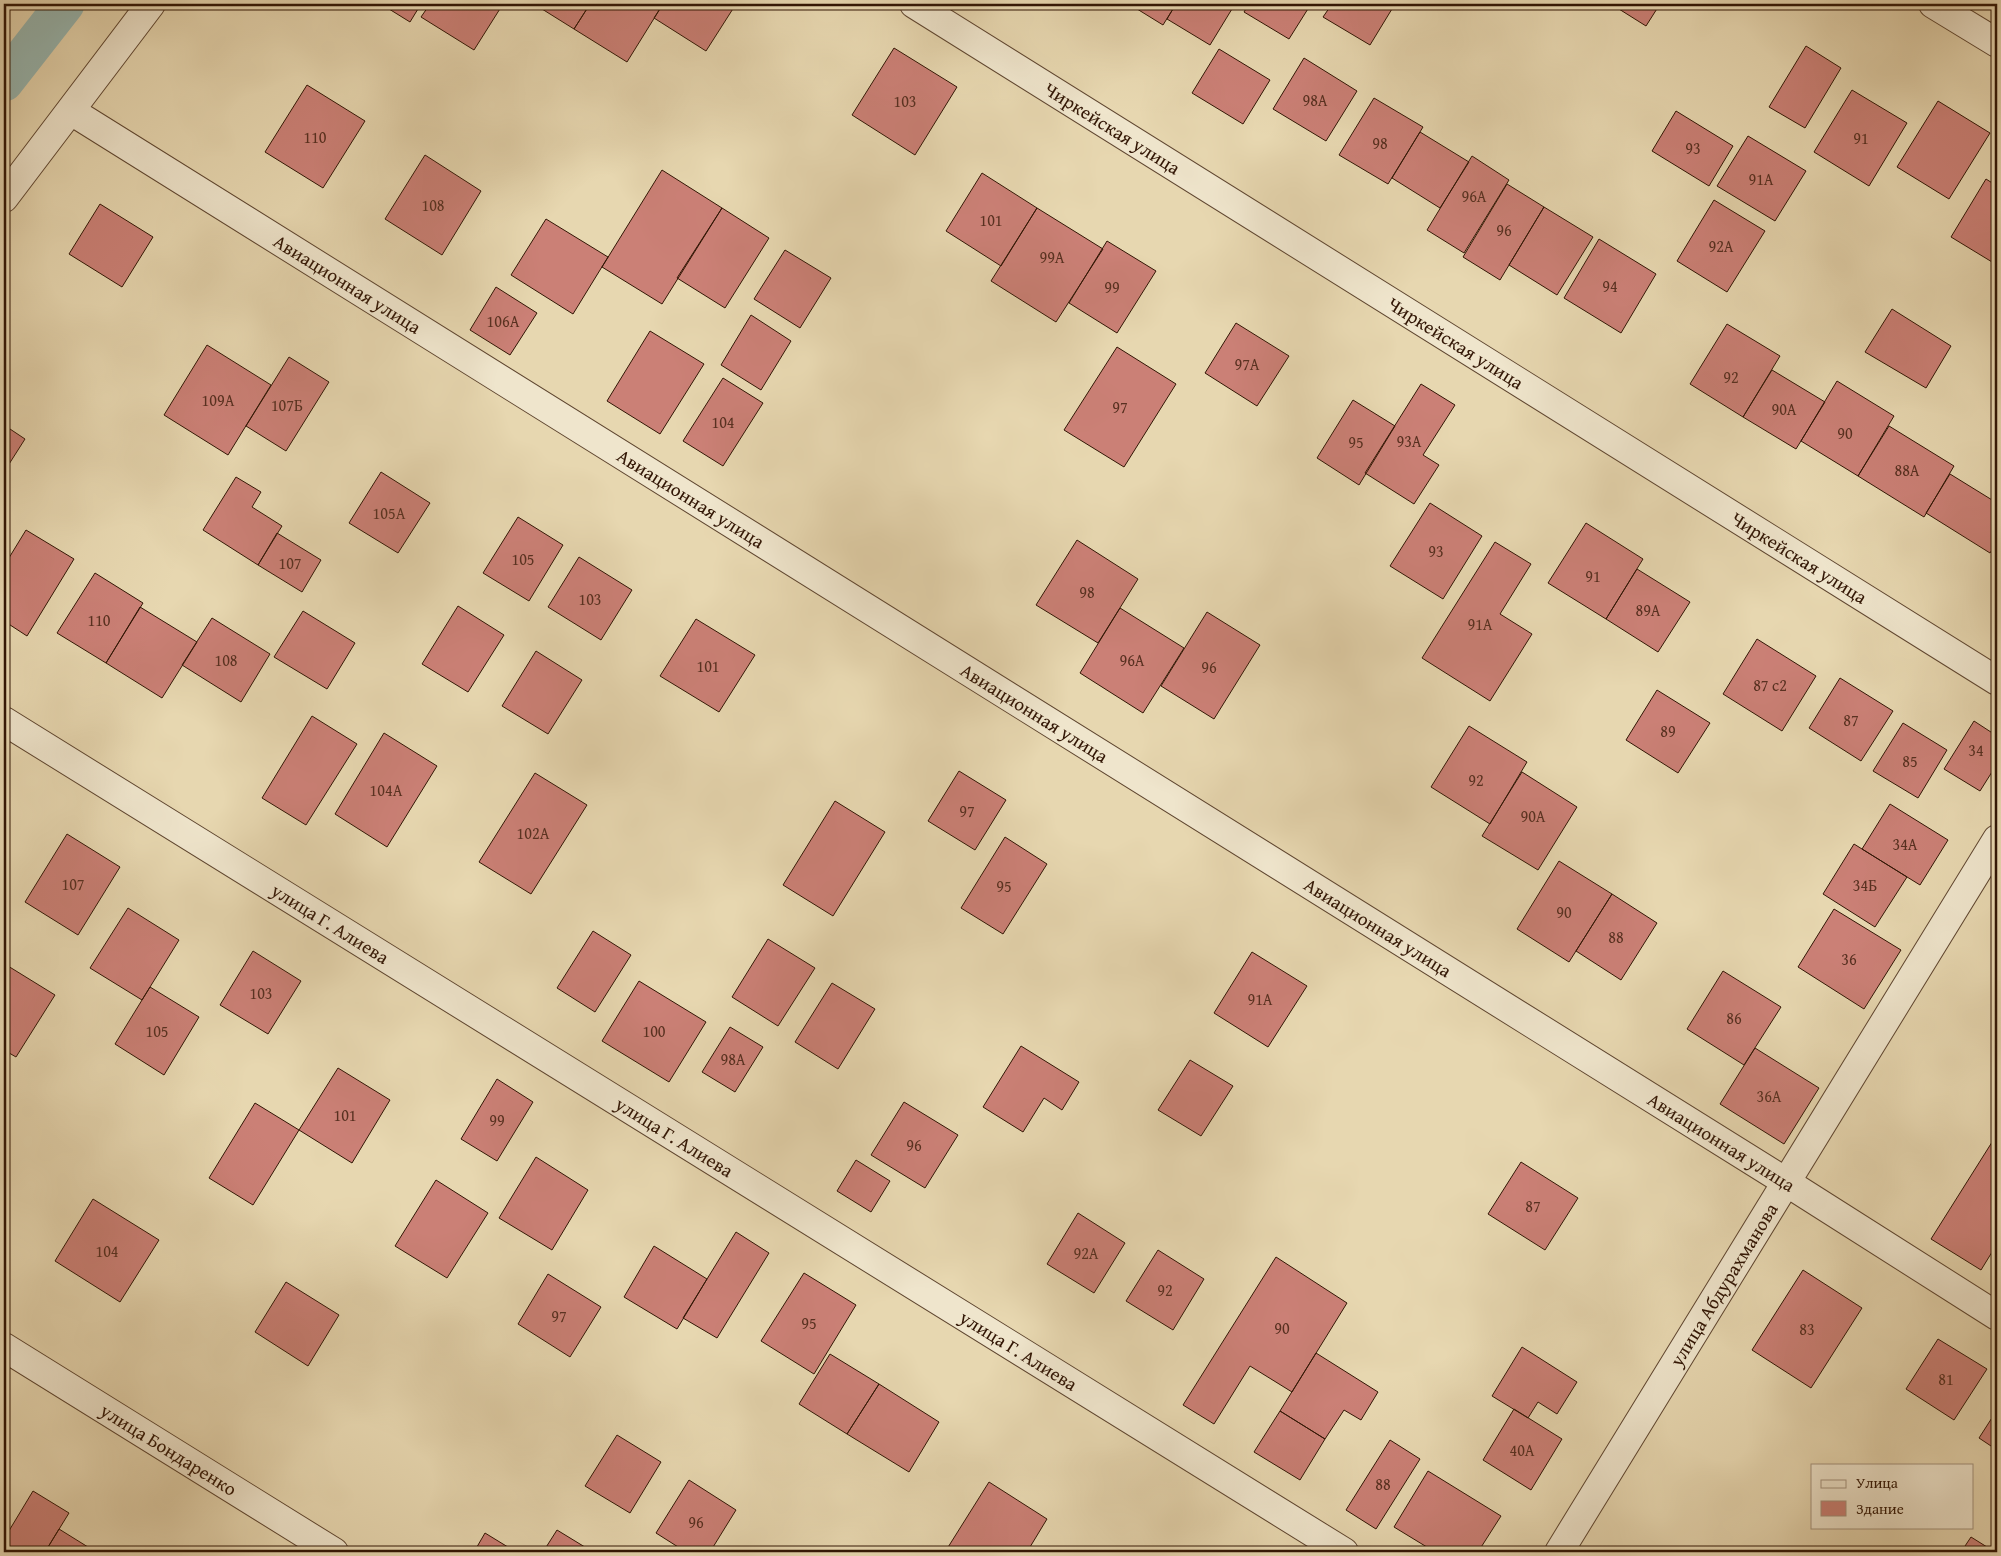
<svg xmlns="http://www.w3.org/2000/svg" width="2001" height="1556" font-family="'Gentium Book Plus',serif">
<rect width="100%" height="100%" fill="#e7d7b0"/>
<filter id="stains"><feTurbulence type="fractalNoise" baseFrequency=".004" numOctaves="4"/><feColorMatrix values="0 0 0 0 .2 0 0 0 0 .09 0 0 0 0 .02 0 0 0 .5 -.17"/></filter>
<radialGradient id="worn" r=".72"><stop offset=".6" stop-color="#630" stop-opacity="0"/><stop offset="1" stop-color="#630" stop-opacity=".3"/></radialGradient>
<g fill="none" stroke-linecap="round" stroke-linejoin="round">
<path stroke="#98b8b2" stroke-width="39" d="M4,82L65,4"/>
</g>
<path fill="#cb8076" stroke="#321605" d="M381,4H421L410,22Z
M430,4H503L474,50L421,17Z
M534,4H590L574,29Z
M590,4H663L627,62L574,29Z
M663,4H736L706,51L654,18Z
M1129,4H1176L1163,25Z
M1176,4H1235L1210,45L1167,19Z
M1249,4H1311L1289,39L1244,12Z
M1332,4H1395L1370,45L1323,17Z
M1611,4H1660L1646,26Z
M1806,46L1841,68L1805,128L1769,107Z
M894,48L957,87L915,155L852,115Z
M1219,49L1270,80L1243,124L1192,93Z
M1304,58L1357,91L1326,141L1273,109Z
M307,85L365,121L323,188L265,152Z
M1852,90L1907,123L1869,186L1814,152Z
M1374,98L1423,127L1388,184L1339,155Z
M1938,101L1990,133L1949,199L1897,167Z
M1676,111L1733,146L1709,186L1652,151Z
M1420,132L1469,162L1440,208L1392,178Z
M1748,136L1806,171L1775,221L1717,186Z
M425,155L481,191L442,255L385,219Z
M1472,156L1509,180L1464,253L1427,230Z
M662,170L722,208L662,304L602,267Z
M982,173L1037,208L1001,266L946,231Z
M1986,179L1997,186V265L1951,237Z
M1507,184L1544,207L1500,280L1463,257Z
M1714,200L1765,231L1727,292L1677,261Z
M100,204L153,237L122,287L69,254Z
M1544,207L1593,237L1557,295L1509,265Z
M722,208L769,238L725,308L677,278Z
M1037,208L1103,249L1056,322L991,281Z
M546,219L608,257L573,314L511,275Z
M1599,239L1656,274L1621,333L1564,298Z
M1107,241L1156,271L1117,333L1069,303Z
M785,250L831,278L800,328L754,299Z
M496,287L537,313L510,355L470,330Z
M1892,309L1951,346L1926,388L1865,352Z
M751,315L791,341L761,390L721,365Z
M1236,323L1289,356L1257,406L1205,373Z
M1727,324L1780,356L1743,417L1690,384Z
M650,331L704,364L660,434L607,401Z
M207,345L271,385L228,455L164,415Z
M1117,347L1176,384L1124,467L1064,430Z
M289,357L329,382L286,451L246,426Z
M1772,370L1825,402L1796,449L1743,417Z
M723,378L763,403L723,466L683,441Z
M1837,381L1894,416L1858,476L1801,441Z
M1421,384L1455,405L1423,455L1439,465L1414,504L1365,473Z
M1353,400L1395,426L1359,485L1317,458Z
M4,425L25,439L4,472Z
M1889,426L1954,466L1924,517L1858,476Z
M381,472L430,503L398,553L349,523Z
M1950,474L1997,503V542L1990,553L1926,513Z
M236,477L261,492L252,507L282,526L258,565L203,530Z
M1430,503L1482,536L1443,599L1390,566Z
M518,517L563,545L529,601L483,573Z
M1586,523L1643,559L1606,619L1548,583Z
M26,530L74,559L27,636L4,621V566Z
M277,533L321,560L302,592L258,565Z
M1077,540L1138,579L1098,643L1036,605Z
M1495,542L1531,564L1500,614L1532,634L1490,701L1422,658Z
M579,557L632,590L601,640L548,607Z
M1637,569L1690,602L1658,652L1606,619Z
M95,573L143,603L106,663L57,633Z
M458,606L504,635L468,692L422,664Z
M140,607L197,642L162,698L106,663Z
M1120,608L1184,648L1143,713L1080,673Z
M303,611L355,643L327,689L274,657Z
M1207,612L1260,645L1214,719L1161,686Z
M212,618L270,654L241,702L182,665Z
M696,619L755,655L719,712L660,676Z
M1757,639L1816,676L1782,731L1723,694Z
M536,651L582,680L548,734L502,706Z
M1840,678L1893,711L1861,761L1809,728Z
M1657,690L1710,723L1678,773L1626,740Z
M312,716L357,744L306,825L262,798Z
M1974,721L1997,736V764L1980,791L1944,769Z
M1903,723L1947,750L1918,798L1873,771Z
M1469,726L1527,762L1490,824L1431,787Z
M384,733L437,766L387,847L335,814Z
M959,771L1006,800L975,850L928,821Z
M1522,772L1577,807L1538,870L1482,836Z
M535,773L587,805L531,894L479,862Z
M835,801L885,832L833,916L783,885Z
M1890,804L1948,840L1920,885L1862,849Z
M67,834L120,867L78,935L25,902Z
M1005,837L1047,864L1003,934L961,908Z
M1854,844L1907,877L1875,927L1823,894Z
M1559,861L1612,894L1569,962L1517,929Z
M1612,894L1657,923L1621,980L1576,951Z
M128,908L179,940L142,1000L90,968Z
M1834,909L1901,950L1864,1009L1798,967Z
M593,931L631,955L595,1012L557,988Z
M768,939L815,968L778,1026L732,997Z
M253,951L301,981L268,1034L220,1005Z
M1252,952L1307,986L1268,1047L1214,1013Z
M8,966L55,995L16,1057L4,1050V974Z
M1723,971L1781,1007L1744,1065L1687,1029Z
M639,981L706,1022L669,1082L602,1041Z
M832,983L875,1009L838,1069L795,1042Z
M150,987L199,1017L164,1075L115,1044Z
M730,1027L763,1047L735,1092L702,1072Z
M1021,1046L1079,1082L1062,1110L1044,1098L1023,1132L983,1107Z
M1755,1048L1819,1088L1784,1144L1720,1104Z
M1190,1060L1233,1086L1201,1136L1158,1110Z
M338,1068L390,1100L352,1163L299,1130Z
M497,1079L533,1102L497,1161L461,1139Z
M904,1102L958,1135L925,1188L871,1155Z
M255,1103L299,1130L253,1205L209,1178Z
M1994,1139L1997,1141V1244L1981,1270L1931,1239Z
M536,1157L588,1190L552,1250L499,1218Z
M856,1160L890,1181L871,1212L837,1191Z
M1521,1162L1578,1198L1545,1250L1488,1214Z
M436,1180L488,1213L447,1278L395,1246Z
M93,1199L159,1240L120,1302L55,1261Z
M1078,1213L1125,1243L1094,1293L1047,1264Z
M736,1232L769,1253L717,1338L683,1318Z
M654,1246L707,1279L677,1329L624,1297Z
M1158,1250L1204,1279L1173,1330L1126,1301Z
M1276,1257L1347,1303L1292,1392L1250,1366L1214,1424L1183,1405Z
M1803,1270L1862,1308L1811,1388L1752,1350Z
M804,1273L856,1305L814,1374L761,1341Z
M548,1274L601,1307L570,1357L518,1324Z
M286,1282L339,1315L308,1366L255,1332Z
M1938,1339L1987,1369L1954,1420L1906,1389Z
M1522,1347L1577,1382L1557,1414L1538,1402L1528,1418L1492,1396Z
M1316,1353L1378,1392L1361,1420L1344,1410L1325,1439L1280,1411Z
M830,1354L879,1384L847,1434L799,1404Z
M879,1384L939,1422L909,1472L847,1434Z
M1514,1409L1562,1439L1531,1490L1483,1460Z
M1997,1410V1450L1979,1438Z
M1280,1411L1325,1439L1300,1480L1254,1452Z
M617,1435L661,1462L630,1513L585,1486Z
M1390,1440L1420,1459L1376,1529L1346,1510Z
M1428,1471L1501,1516L1478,1552H1435L1394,1527Z
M689,1480L736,1510L710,1552H686L656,1533Z
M989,1482L1047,1519L1027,1552H945Z
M33,1491L69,1513L45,1552H4V1539Z
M59,1529L96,1552H45Z
M557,1530L593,1552H543Z
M485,1533L516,1552H474Z
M1971,1537L1995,1552H1961Z"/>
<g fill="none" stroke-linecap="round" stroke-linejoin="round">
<g stroke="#5f4630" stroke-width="30">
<g id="minor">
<path id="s1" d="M914,4L1997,681"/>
<path d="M1933,4L1997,43"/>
<path id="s2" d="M71,111L1786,1182L1997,1316"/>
<path d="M4,198L151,4"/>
<path id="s3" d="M4,721L1344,1552"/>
<path id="s4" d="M4,1347L334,1552"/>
<path id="s5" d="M1559,1552L1997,839"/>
</g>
</g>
<use href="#minor" stroke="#efe5cc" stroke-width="28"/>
</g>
<g text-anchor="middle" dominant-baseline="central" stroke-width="4" stroke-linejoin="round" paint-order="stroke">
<g font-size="16" fill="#583021">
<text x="1315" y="100">98А</text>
<text x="905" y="101">103</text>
<text x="315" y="137">110</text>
<text x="1861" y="138">91</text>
<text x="1380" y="143">98</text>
<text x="1693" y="148">93</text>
<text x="1761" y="179">91А</text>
<text x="1474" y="196">96А</text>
<text x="433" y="205">108</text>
<text x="991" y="220">101</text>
<text x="1504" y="230">96</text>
<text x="1721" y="246">92А</text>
<text x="1052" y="257">99А</text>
<text x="1610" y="286">94</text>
<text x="1112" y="287">99</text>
<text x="503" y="321">106А</text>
<text x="1247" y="364">97А</text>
<text x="1731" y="377">92</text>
<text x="218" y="400">109А</text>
<text x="287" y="405">107Б</text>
<text x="1120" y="407">97</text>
<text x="1784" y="409">90А</text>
<text x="723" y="422">104</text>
<text x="1845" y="433">90</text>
<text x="1409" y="441">93А</text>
<text x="1356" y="442">95</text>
<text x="1907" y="470">88А</text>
<text x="389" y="513">105А</text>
<text x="1436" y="551">93</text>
<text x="523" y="559">105</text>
<text x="290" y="563">107</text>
<text x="1593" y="576">91</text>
<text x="1087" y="592">98</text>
<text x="590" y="599">103</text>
<text x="1648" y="610">89А</text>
<text x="99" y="620">110</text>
<text x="1480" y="624">91А</text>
<text x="226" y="660">108</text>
<text x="1132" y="660">96А</text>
<text x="708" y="666">101</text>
<text x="1209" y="667">96</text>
<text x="1770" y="685">87 с2</text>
<text x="1851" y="720">87</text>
<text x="1668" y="731">89</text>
<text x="1976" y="750">34</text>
<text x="1910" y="761">85</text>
<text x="1476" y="780">92</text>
<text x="386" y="790">104А</text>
<text x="967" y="811">97</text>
<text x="1533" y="816">90А</text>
<text x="533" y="833">102А</text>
<text x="1905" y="844">34А</text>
<text x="73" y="884">107</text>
<text x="1865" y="885">34Б</text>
<text x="1004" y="886">95</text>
<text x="1564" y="912">90</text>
<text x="1616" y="937">88</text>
<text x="1849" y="959">36</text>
<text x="261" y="993">103</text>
<text x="1260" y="999">91А</text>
<text x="1734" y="1018">86</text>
<text x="157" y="1031">105</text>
<text x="654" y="1031">100</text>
<text x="733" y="1059">98А</text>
<text x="1769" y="1096">36А</text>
<text x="345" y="1115">101</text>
<text x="497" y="1120">99</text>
<text x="914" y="1145">96</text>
<text x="1533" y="1206">87</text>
<text x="107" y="1251">104</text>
<text x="1086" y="1253">92А</text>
<text x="1165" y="1290">92</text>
<text x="559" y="1316">97</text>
<text x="809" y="1323">95</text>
<text x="1282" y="1328">90</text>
<text x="1807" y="1329">83</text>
<text x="1946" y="1379">81</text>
<text x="1522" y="1450">40А</text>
<text x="1383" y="1484">88</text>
<text x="696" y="1522">96</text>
</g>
<g font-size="19" fill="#321605" stroke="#efe5cc">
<text stroke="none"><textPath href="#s1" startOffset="234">Чиркейская улица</textPath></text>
<text stroke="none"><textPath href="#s2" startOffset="326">Авиационная улица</textPath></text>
<text stroke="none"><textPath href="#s1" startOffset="639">Чиркейская улица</textPath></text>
<text stroke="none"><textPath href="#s2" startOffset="731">Авиационная улица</textPath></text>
<text stroke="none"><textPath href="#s1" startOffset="1044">Чиркейская улица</textPath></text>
<text stroke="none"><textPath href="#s2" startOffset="1136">Авиационная улица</textPath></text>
<text stroke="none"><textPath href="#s3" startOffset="384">улица Г. Алиева</textPath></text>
<text stroke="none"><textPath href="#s2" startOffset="1541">Авиационная улица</textPath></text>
<text stroke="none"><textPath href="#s3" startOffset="789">улица Г. Алиева</textPath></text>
<text stroke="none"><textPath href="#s2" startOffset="1946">Авиационная улица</textPath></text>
<text stroke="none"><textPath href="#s5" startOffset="314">улица Абдурахманова</textPath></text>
<text stroke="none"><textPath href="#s3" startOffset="1194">улица Г. Алиева</textPath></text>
<text stroke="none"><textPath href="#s4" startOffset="194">улица Бондаренко</textPath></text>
</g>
</g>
<rect width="2001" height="1556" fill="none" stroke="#e7d7b0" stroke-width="20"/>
<rect x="5" y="5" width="1991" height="1546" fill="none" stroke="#321605" stroke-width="2.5"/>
<rect x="10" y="10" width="1981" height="1536" fill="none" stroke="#321605"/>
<rect x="1811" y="1464" width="162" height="65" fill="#efe5cc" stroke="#a3927c"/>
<rect x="1821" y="1480" width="25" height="8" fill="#efe5cc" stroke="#a3927c"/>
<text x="1856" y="1488" font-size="15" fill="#321605">Улица</text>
<rect x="1821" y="1501" width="25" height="15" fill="#cb8076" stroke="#a3927c"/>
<text x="1856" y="1514" font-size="15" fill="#321605">Здание</text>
<rect width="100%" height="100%" filter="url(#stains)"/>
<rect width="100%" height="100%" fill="url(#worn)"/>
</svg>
